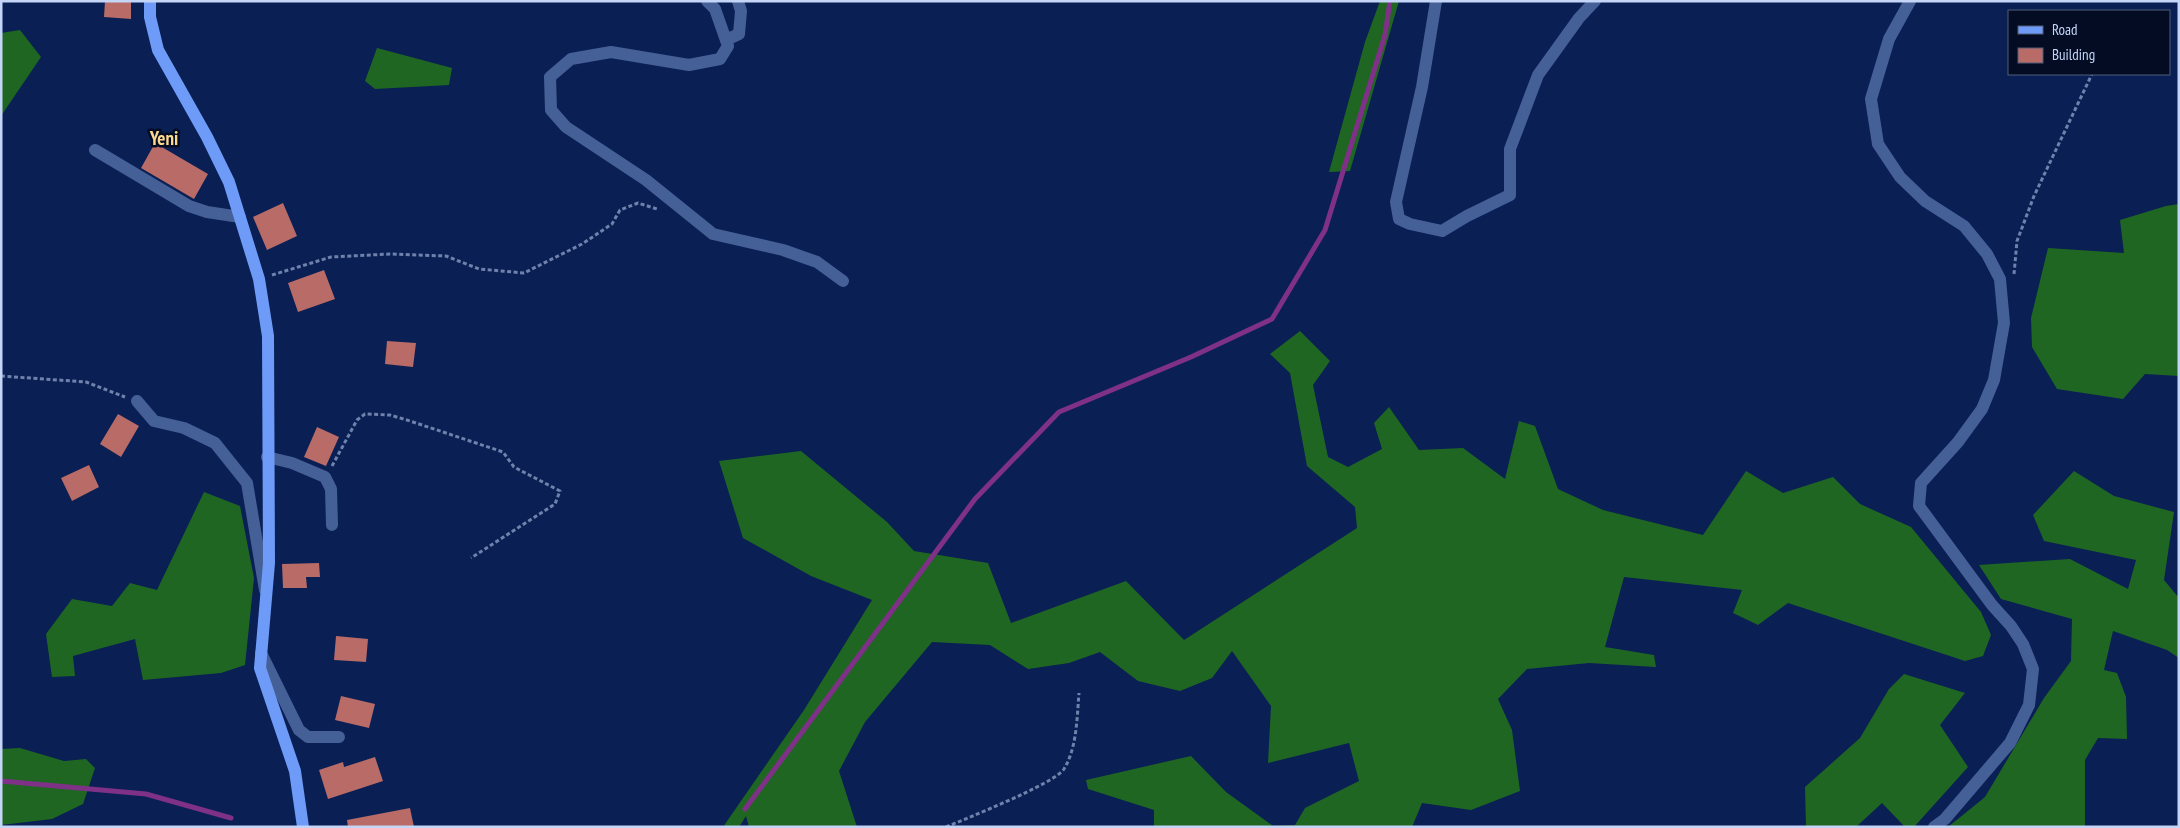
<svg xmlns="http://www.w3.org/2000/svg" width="2180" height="828" font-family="'PT Sans Narrow',sans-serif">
<rect width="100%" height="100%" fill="#0a1f54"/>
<path fill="#206623" d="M1380,1H1399L1350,171L1329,172L1365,42Z
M20,30L41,57L1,116V33Z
M377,48L452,68L449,85L375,89L365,81Z
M2179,204V376L2145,374L2123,399L2057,389L2032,347L2031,318L2048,248L2124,253L2120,220L2166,206Z
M1300,331L1330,361L1313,385L1328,457L1348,467L1382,449L1374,423L1389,407L1419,450L1463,448L1505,479L1519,421L1535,426L1558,489L1603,510L1703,535L1746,471L1783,493L1833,477L1860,504L1911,527L1981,612L1991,635L1983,656L1965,661L1788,603L1758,625L1733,613L1742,590L1624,577L1605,647L1654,655L1656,667L1589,663L1527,669L1498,699L1512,730L1520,791L1471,810L1422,803L1412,827H1154V810L1088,789L1086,780L1191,756L1226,792L1273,826L1295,825L1305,808L1359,781L1349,743L1268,763L1271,706L1232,651L1212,678L1180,691L1138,681L1100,652L1069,663L1028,669L990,645L932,642L865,722L839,771L857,827H749L746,816L739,827H723L804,710L872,600L811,576L743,538L719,461L801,451L887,522L914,551L988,563L1011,623L1126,581L1184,640L1357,528L1355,507L1307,466L1290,373L1270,354Z
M2074,471L2114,496L2174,512L2164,580L2179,598V658L2167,650L2113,631L2104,670L2117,673L2126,697L2127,739L2098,738L2085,760V827H1948L1985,797L2044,698L2071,661L2072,619L2001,599L1979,565L2070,559L2128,589L2136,560L2044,541L2033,515Z
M204,492L240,506L254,578L245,665L221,673L143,680L135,639L73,656L75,676L52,677L46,634L72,599L112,606L130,583L157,590Z
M1904,674L1965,693L1940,725L1968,767L1914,827H1905L1882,803L1856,827H1806L1805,787L1860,738L1889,689Z
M20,748L64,761L86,759L95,768L83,804L52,819L1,825V749Z"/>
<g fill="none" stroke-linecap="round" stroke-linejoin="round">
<path stroke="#7e3186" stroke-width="5" d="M1,781L146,794L231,818
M745,809L975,499L1059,412L1191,357L1272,319L1325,230L1385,35L1390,1"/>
</g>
<path fill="#b86b67" d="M105,1H131V19L104,17Z
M155,143L208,174L194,199L141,168Z
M283,203L297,236L267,250L253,217Z
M324,270L335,299L298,312L288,283Z
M387,341L416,343L413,367L385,364Z
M118,414L139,426L121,457L100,444Z
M317,427L339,437L326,466L304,457Z
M89,465L99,487L72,501L61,478Z
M319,563L320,577H306L307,588H283L282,564Z
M336,636L368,639L366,662L334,660Z
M341,696L375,704L369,728L335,720Z
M375,757L383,781L328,799L319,770L343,762L344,767Z
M410,808L414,827H348L347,820Z"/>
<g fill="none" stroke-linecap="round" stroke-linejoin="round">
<path stroke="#6f82ac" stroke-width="3" stroke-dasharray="4 2.5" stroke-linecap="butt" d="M2014,274L2017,241L2034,196L2092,74
M272,275L331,257L390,254L446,256L479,269L524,273L582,244L612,224L620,210L638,203L657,209
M1,376L86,382L125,397
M332,466L357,420L365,414L390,415L410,421L503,452L514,467L560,491L555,504L471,558
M946,827C967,818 1054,784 1064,769C1077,748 1077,717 1079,693"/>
<path stroke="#456097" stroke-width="12" d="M707,1L715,9L728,46L720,59L689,65L611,52L571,59L550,77L551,110L566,127L646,180L713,234L783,250L817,262L843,281
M1436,1L1422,87L1396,202L1399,219L1410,224L1442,231L1467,216L1510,195V149L1538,75L1579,18L1595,1
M1910,1L1889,39L1871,99L1878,144L1900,177L1925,201L1964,226L1987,254L2000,279L2004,323L1994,380L1982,409L1958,442L1921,483L1919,506L1992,605L2011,626L2023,644L2033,669L2029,705L2010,743L1945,819L1934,827
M726,40L739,34L741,11L738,1
M95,150L189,206L207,212L240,217
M137,401L154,421L184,428L215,443L247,483L265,590
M267,457L292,463L325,477L331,489L332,525
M261,653L299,730L308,737H339"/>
<path stroke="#6e9bf7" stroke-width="12" d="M150,1V17L158,50L207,137L229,182L259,279L268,336L269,563L260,668L295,771L303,827"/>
</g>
<g text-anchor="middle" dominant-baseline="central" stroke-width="5" stroke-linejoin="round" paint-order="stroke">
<g font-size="19" font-weight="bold" fill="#fdd990" stroke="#040c23">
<text x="164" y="138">Yeni</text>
</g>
</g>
<rect width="2180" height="828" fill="none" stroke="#c4d5f7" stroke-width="5"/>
<rect x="2008" y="10" width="162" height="65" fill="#040c23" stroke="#515c78"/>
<rect x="2018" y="26" width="25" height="8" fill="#6e9bf7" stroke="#515c78"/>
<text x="2052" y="35" font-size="15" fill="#c4d5f7">Road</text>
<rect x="2018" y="48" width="25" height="15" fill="#b86b67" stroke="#515c78"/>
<text x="2052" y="60" font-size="15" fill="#c4d5f7">Building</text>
</svg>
